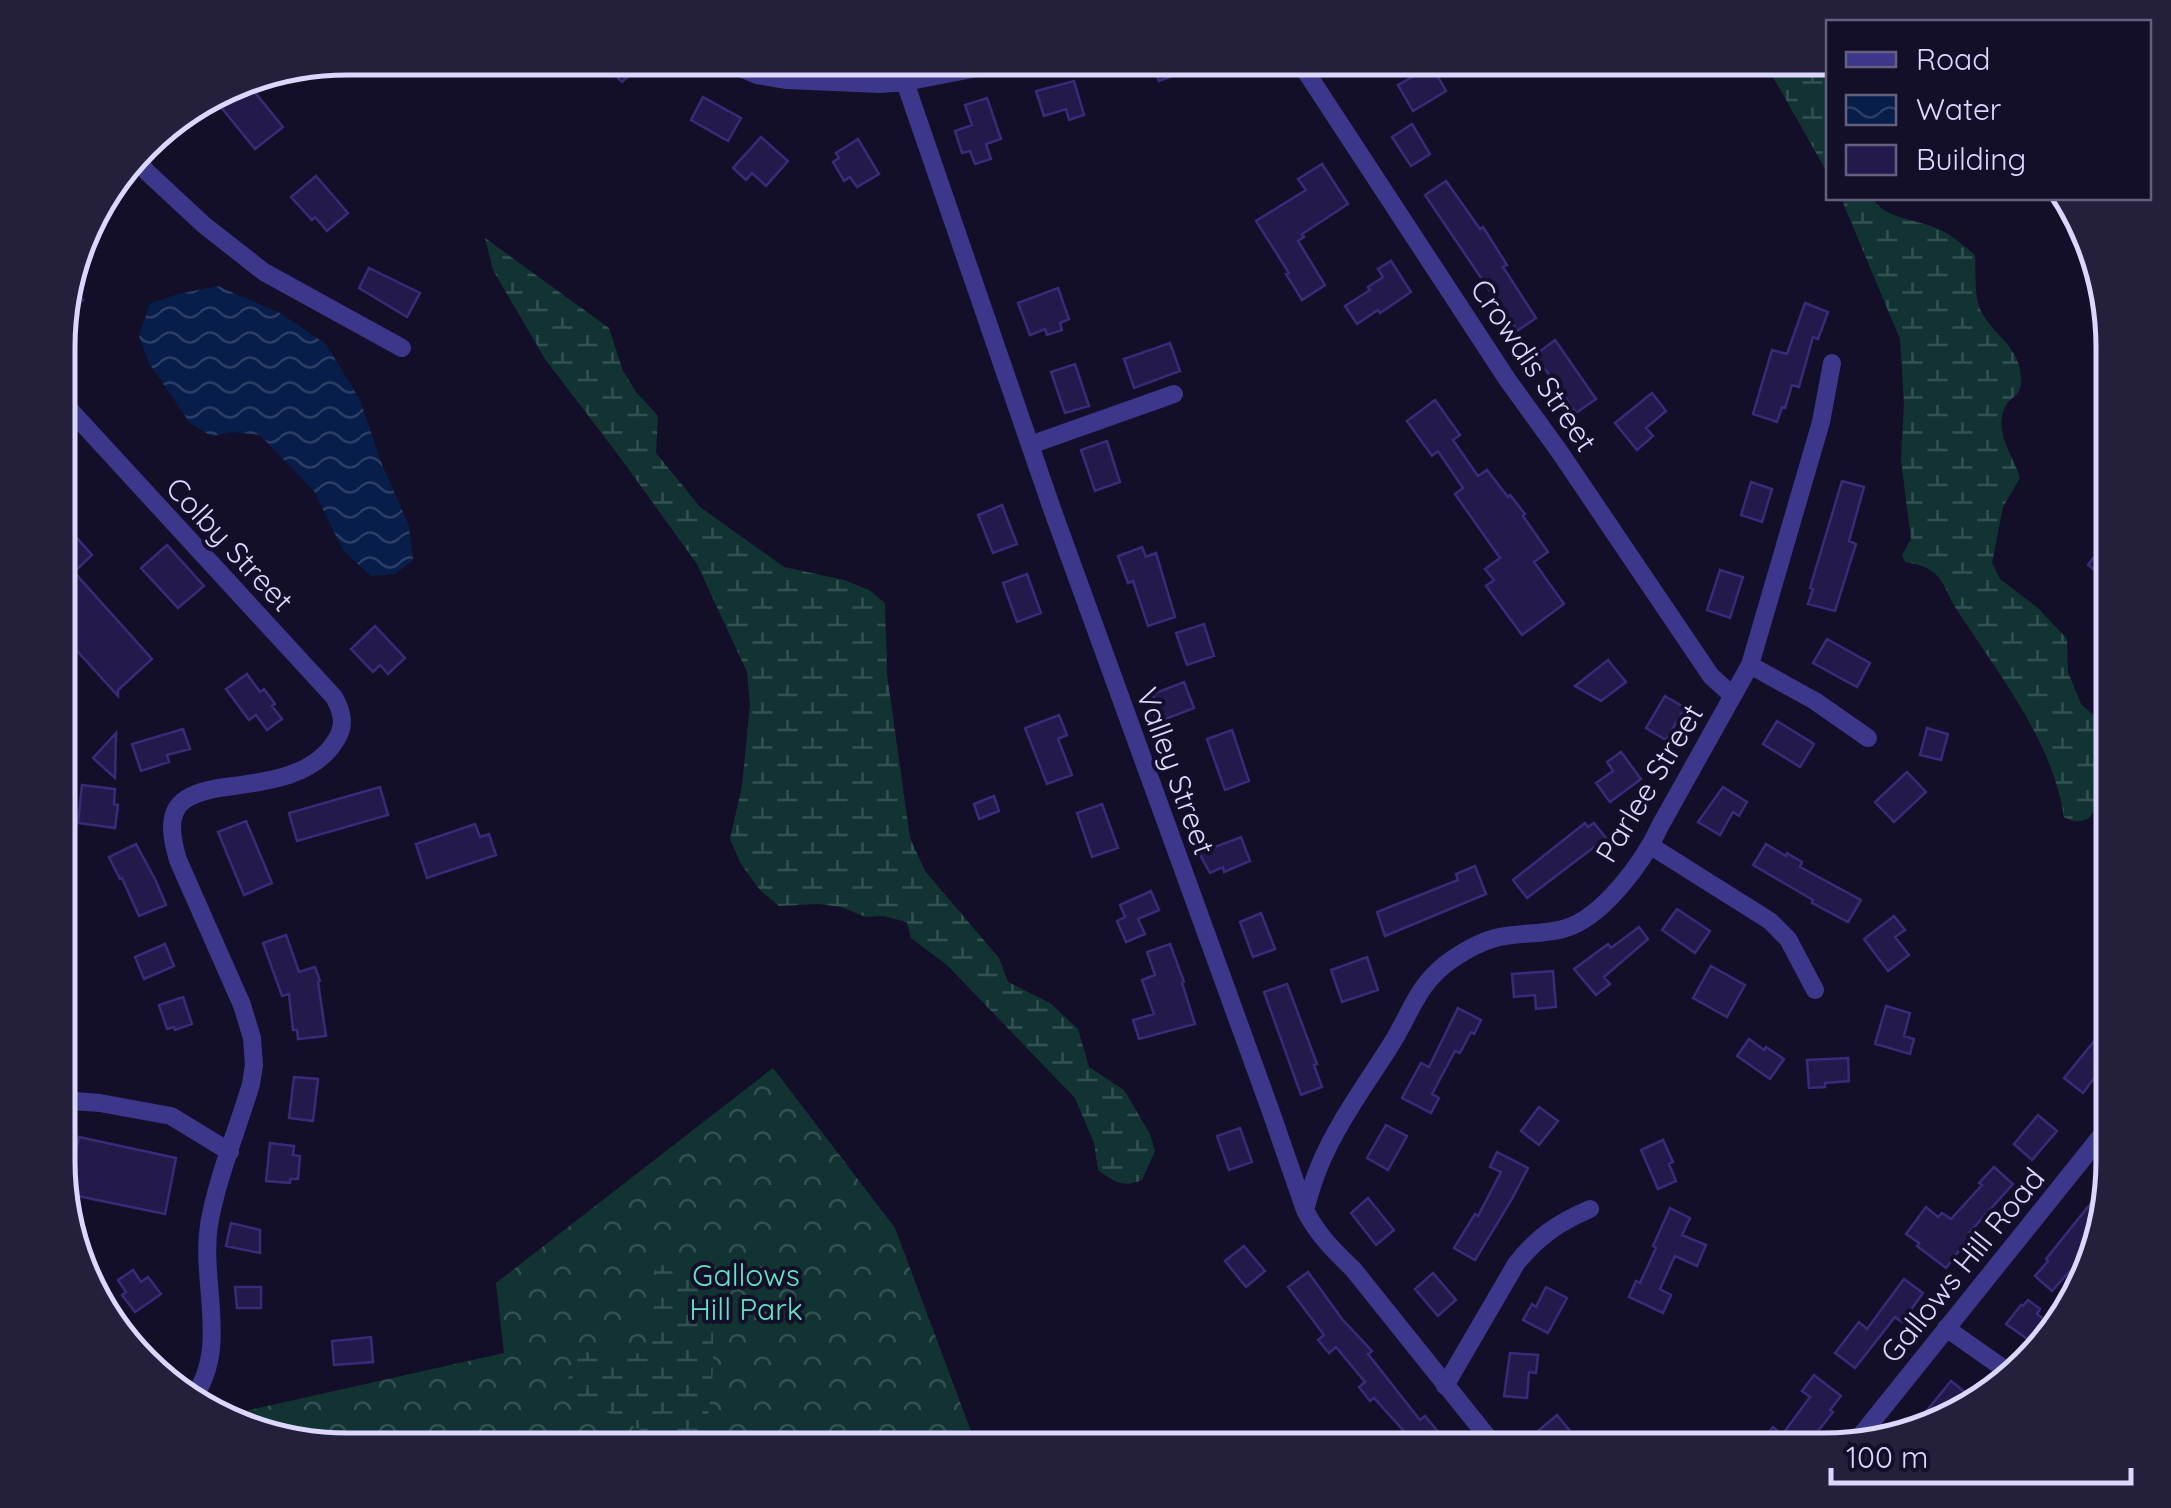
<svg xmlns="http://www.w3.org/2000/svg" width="2171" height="1508" font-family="Quicksand,sans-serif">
<defs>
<pattern id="forest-crowns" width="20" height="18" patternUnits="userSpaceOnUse" patternTransform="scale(2.5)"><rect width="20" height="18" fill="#113433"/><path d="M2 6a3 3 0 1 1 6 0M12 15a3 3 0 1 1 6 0" fill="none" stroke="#335152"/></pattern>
<pattern id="wetland-marsh" width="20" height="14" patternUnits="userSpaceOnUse" patternTransform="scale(2.5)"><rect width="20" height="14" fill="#113433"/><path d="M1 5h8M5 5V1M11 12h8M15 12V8" fill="none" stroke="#335152"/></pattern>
<pattern id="water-waves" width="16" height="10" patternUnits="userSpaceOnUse" patternTransform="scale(2.5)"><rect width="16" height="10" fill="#071e4a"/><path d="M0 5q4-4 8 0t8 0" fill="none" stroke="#2b3e65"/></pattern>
</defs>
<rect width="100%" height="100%" fill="#140f29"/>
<path fill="url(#forest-crowns)" d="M773,1068L895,1228L978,1450H328L232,1414L504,1353L496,1283Z"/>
<path fill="url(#wetland-marsh)" d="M1509,58H1550V64L1543,75H1534Z
M1761,58H1828V174L1769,70Z
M1841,198H1872C1885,219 1915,219 1936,228C1951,234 1963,245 1975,255C1976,272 1974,294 1980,309C1989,330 2014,344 2019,366C2027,402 2009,391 2003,413C1996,435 2014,458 2020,478L2003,507L1992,563L2000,579L2038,608L2067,639L2068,672L2081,704L2113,733V784L2089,818C2079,823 2073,822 2064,817C2052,737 1994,669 1952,602C1940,575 1935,567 1905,562L1902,555L1911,539L1901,460L1904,403L1900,339Z
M485,238L609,328L623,371L636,392L658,416L656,453L700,507L784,567L844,580L869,590L885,603L887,674L910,838L925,871L999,958L1008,982L1050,1003L1078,1029L1089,1067L1124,1090L1150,1134L1155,1151L1142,1180C1122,1188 1115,1182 1098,1170L1094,1143L1075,1098L947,965L911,938L907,922L883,916L866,917L841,907L818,904L779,906L760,890L741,864L730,839L742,786L750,705L747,672L697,564L622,460L545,359L493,270Z
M676,1260C685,1271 700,1282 707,1295C717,1312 714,1406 705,1425C702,1431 695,1438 688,1439C658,1447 615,1414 588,1402C581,1399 573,1398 566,1395V1384L578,1353L614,1349L645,1355L652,1339L656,1268Z"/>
<path fill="url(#water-waves)" d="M218,286L280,313L326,344L360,400L381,462L409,526L413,560L395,574L371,576L343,550L314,491L260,435L233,432L211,436L190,423L149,363L139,336L150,304L178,294Z"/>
<path fill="#24194b" stroke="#3b2a79" stroke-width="2.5" d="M609,58H647L622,82L611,71L617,65Z
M1151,58H1215L1216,59L1159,81Z
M1432,66L1446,91L1413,111L1398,85Z
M238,79L249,93L253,90L283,127L255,149L212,96Z
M1074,81L1084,115L1069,120L1066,109L1044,116L1036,91Z
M703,97L741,118L728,141L691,120Z
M987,98L1001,139L986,144L991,159L975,164L970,151L962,153L955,131L972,125L965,105Z
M1412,124L1430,154L1411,166L1392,137Z
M761,137L788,161L766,186L752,173L746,180L733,168Z
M858,139L879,174L857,187L850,177L844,181L833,162L839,158L836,153Z
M1322,164L1348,204L1302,234L1304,237L1298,241L1325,285L1302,300L1286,274L1289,273L1256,221L1306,190L1298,179Z
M316,176L348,213L327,231L315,217L312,220L291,197Z
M1446,181L1480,229L1483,227L1507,265L1503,267L1536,318L1517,331L1425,195Z
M1391,261L1411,292L1380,313L1378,310L1357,324L1345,306L1370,290L1368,287L1383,277L1378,269Z
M369,268L420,293L407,317L359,288Z
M68,283L83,300L60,321V309Z
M1058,288L1069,319L1060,323L1062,330L1047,335L1045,329L1030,335L1018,303Z
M1805,303L1828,312L1818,339L1813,337L1799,387L1792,385L1785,408L1782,407L1777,422L1753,414L1772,350L1787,354Z
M1555,340L1596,399L1576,413L1535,355Z
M1170,343L1180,371L1134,388L1124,359Z
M1075,364L1089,406L1065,413L1051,372Z
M1652,393L1666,411L1646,428L1653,436L1637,450L1615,423Z
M1435,400L1460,435L1453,440L1478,476L1487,470L1508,497L1510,495L1525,514L1523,516L1548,552L1534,562L1564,604L1522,635L1486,586L1494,580L1485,569L1500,558L1455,494L1463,488L1438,451L1432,456L1407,421Z
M1107,441L1120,482L1095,491L1081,450Z
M1842,481L1864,487L1849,541L1856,544L1835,611L1808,604L1813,589L1810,588Z
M1751,482L1772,489L1762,522L1741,515Z
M1002,505L1017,544L993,553L978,515Z
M60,519L92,555L74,572L152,659L118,690V696L60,632Z
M2113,532V584L2088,565Z
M167,545L204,586L178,608L141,568Z
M1142,547L1146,557L1156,553L1175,617L1148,626L1133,581L1128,583L1118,556Z
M1720,570L1743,577L1730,618L1707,610Z
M1027,574L1041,613L1017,622L1003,583Z
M1204,624L1214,656L1187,665L1176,633Z
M375,626L405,658L388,674L380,665L373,672L351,649Z
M1827,639L1870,663L1857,687L1813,663Z
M1608,660L1626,682L1601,701L1575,686Z
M247,674L260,692L264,689L275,704L272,706L282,719L267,730L256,715L249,720L226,689Z
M1184,682L1194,708L1163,720L1161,716L1156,719L1148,699L1154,697L1153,694Z
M1665,696L1685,708L1666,740L1646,728Z
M1059,715L1067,735L1058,739L1072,775L1047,784L1025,728Z
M1777,721L1814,744L1800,767L1763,744Z
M1927,728L1948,734L1941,760L1920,755Z
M183,729L190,749L167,755L169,762L141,771L132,744Z
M1232,730L1249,781L1225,790L1207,739Z
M116,733L115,778L93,758Z
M1621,752L1641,779L1610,802L1596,783L1613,771L1607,762Z
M1907,772L1926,792L1894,822L1875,802Z
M82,785L115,789L114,804L118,805L115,828L78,823Z
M380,787L388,815L297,841L289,813Z
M1723,787L1747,802L1739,816L1733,812L1720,835L1698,822Z
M994,796L999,811L979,819L974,804Z
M1102,804L1118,848L1092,857L1077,813Z
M246,821L272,883L244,895L218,832Z
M1585,823L1588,827L1594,823L1606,838L1527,898L1513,880Z
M475,824L480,837L489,834L496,855L427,878L416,844Z
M1241,837L1250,861L1224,872L1223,867L1210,873L1199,853Z
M136,844L156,881L166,905L139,916L122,878L120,879L109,857Z
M1766,844L1786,856L1787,853L1802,862L1800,867L1861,900L1848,922L1812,903L1813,900L1753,865Z
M1475,866L1486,894L1385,936L1377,912L1458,880L1456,874Z
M1151,891L1159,910L1138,919L1145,934L1126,942L1117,921L1125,917L1120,905Z
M1677,909L1710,931L1695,953L1662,930Z
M1261,913L1275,949L1253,957L1240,922Z
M1894,916L1905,930L1895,937L1909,955L1888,971L1864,939Z
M1639,927L1648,939L1604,977L1610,984L1596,995L1574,969L1608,944L1611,948Z
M286,935L299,972L315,967L320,981L318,982L326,1036L298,1039L297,1030H293L289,994L282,996L263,943Z
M165,944L174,966L144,979L135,957Z
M1170,944L1184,982L1182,983L1195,1024L1139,1039L1133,1020L1154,1014L1142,980L1155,975L1147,952Z
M1367,957L1378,990L1342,1002L1331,970Z
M1711,966L1745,985L1727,1017L1693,998Z
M1553,971L1556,1007L1536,1009L1535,995L1514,997L1512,974Z
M1287,984L1317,1064L1314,1065L1322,1087L1301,1095L1264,992Z
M183,997L192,1024L175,1030L174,1027L167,1029L159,1005Z
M1886,1006L1910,1013L1904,1036L1914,1039L1910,1054L1875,1044Z
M1458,1008L1481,1020L1474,1034L1471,1032L1460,1053L1455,1051L1432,1094L1439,1098L1431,1113L1402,1098L1421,1063L1429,1067Z
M2113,1018V1053L2083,1093L2064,1078Z
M1749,1039L1764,1050L1766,1047L1784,1059L1770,1079L1737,1056Z
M1848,1058L1849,1081L1825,1083V1087L1809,1088L1807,1060Z
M294,1077L318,1079L313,1121L289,1118Z
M1539,1107L1558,1121L1539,1145L1521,1131Z
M2038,1115L2057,1131L2032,1160L2014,1144Z
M1386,1125L1407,1136L1388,1170L1367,1158Z
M1240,1128L1252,1162L1229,1170L1217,1136Z
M79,1137L176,1158L165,1214L68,1194Z
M1663,1140L1673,1162L1669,1164L1676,1181L1658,1189L1641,1150Z
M270,1143L294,1146L293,1155L300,1156L298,1179H290V1183L266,1181Z
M1497,1152L1528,1168L1512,1199L1475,1260L1454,1248L1475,1214L1478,1216L1501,1172L1490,1167Z
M1994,1167L2013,1184L1969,1233L1971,1235L1946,1268L1917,1246L1919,1243L1906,1234L1926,1207L1938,1217L1942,1213L1951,1219L1982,1185L1979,1183Z
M2108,1182L2111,1184L2088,1245L2078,1262L2052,1291L2035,1276L2048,1261L2046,1259Z
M1368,1198L1394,1230L1376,1245L1351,1213Z
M1670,1208L1690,1218L1682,1235L1706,1245L1697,1266L1675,1256L1660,1289L1671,1295L1663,1313L1629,1297L1636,1281L1640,1283L1656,1248L1653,1246Z
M231,1223L260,1230V1253L226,1246Z
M1244,1246L1265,1271L1246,1287L1225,1261Z
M133,1270L141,1282L148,1277L161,1294L135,1312L122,1295L126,1292L118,1280Z
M1308,1272L1342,1319L1372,1351L1368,1354L1420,1420L1425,1416L1445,1440L1432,1450H1421L1374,1398L1370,1401L1359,1387L1365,1382L1336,1347L1329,1353L1318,1340L1324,1335L1288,1287Z
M1433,1273L1456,1300L1438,1316L1415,1289Z
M1904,1279L1923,1293L1902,1322L1895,1317L1855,1368L1835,1353L1859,1322L1867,1329Z
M235,1287H261V1308H237Z
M1546,1287L1567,1298L1548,1333L1523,1320L1532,1304L1536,1307Z
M2028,1300L2040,1309L2037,1314L2056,1328L2040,1348L2006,1324L2021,1305L2023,1306Z
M371,1337L373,1362L334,1365L332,1341Z
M1510,1353L1538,1355L1536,1373L1529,1372L1527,1398L1504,1396Z
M1814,1375L1841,1396L1830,1410L1833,1412L1803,1450H1754L1773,1427L1782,1435L1810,1397L1802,1391Z
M1951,1381L1971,1397L1951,1421L1937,1424L1924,1414Z
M1557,1415L1580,1443L1571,1450H1542L1531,1437Z"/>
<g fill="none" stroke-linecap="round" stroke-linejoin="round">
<path stroke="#3c378b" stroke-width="18" d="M717,58L757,75L787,80L880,84L905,82L1029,58
M899,58L905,82L1051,506L1270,1109L1305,1210C1317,1234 1334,1251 1353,1269L1498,1450
M1297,58L1507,379L1559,451L1711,676L1733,696
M135,157L147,172L204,225L264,272L402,348
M60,399L334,697C342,711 346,725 336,740C314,777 265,782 226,787C212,789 194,792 182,802C166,816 173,843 178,860L242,1005L252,1038L254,1065L251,1084C237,1131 217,1178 209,1225C200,1283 230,1349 192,1399
M1030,445L1174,394
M1750,665L1815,701L1868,738
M1651,846L1770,921L1788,939L1815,990
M60,1100L100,1103L171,1116L230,1152
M1305,1210C1309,1196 1313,1181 1319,1167C1337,1123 1367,1083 1392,1043C1413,1009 1418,982 1454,958C1466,950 1481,942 1495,938C1517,932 1541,935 1563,929C1602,919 1644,861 1660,826L1750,665L1821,422L1832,363
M1946,1328L2010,1373
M1445,1386L1516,1264C1536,1238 1559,1222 1590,1209
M1854,1444L2113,1121"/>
</g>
<g text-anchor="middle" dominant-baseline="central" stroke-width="8" stroke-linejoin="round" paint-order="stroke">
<g font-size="30" fill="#dcd7ff" stroke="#140f29">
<text transform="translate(1534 365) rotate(56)">Crowdis Street</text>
<text transform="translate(230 544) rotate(47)">Colby Street</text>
<text transform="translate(1176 771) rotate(70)">Valley Street</text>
<text transform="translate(1649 783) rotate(-59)">Parlee Street</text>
<text transform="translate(1962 1265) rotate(-51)">Gallows Hill Road</text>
</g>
<g font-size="30" fill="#5be7c6" stroke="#140f29">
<text x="746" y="1275">Gallows<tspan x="746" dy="34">Hill Park</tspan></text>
</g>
</g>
<path d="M0 0H2171V1508H0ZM347 75H1824A272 272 0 0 1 2096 347V1161A272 272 0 0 1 1824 1433H347A272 272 0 0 1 75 1161V347A272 272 0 0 1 347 75Z" fill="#241f3a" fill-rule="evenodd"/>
<path fill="none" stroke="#dcd7ff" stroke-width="5" d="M347 75H1824A272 272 0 0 1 2096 347V1161A272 272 0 0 1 1824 1433H347A272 272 0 0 1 75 1161V347A272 272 0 0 1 347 75Z"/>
<rect x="1826" y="20" width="325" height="180" fill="#140f29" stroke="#645f7f" stroke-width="2.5"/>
<rect x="1846" y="52" width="50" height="15" fill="#3c378b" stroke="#645f7f" stroke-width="2.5"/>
<text x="1916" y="70" font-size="30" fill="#dcd7ff">Road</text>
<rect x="1846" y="95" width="50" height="30" fill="url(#water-waves)" stroke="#645f7f" stroke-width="2.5"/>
<text x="1916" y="120" font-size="30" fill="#dcd7ff">Water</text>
<rect x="1846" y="145" width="50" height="30" fill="#24194b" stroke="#645f7f" stroke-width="2.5"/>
<text x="1916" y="170" font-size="30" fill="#dcd7ff">Building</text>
<path d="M1831 1468v15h300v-15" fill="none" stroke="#dcd7ff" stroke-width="5"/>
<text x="1846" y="1468" font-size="30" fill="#dcd7ff" stroke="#140f29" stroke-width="8" paint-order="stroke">100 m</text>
</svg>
